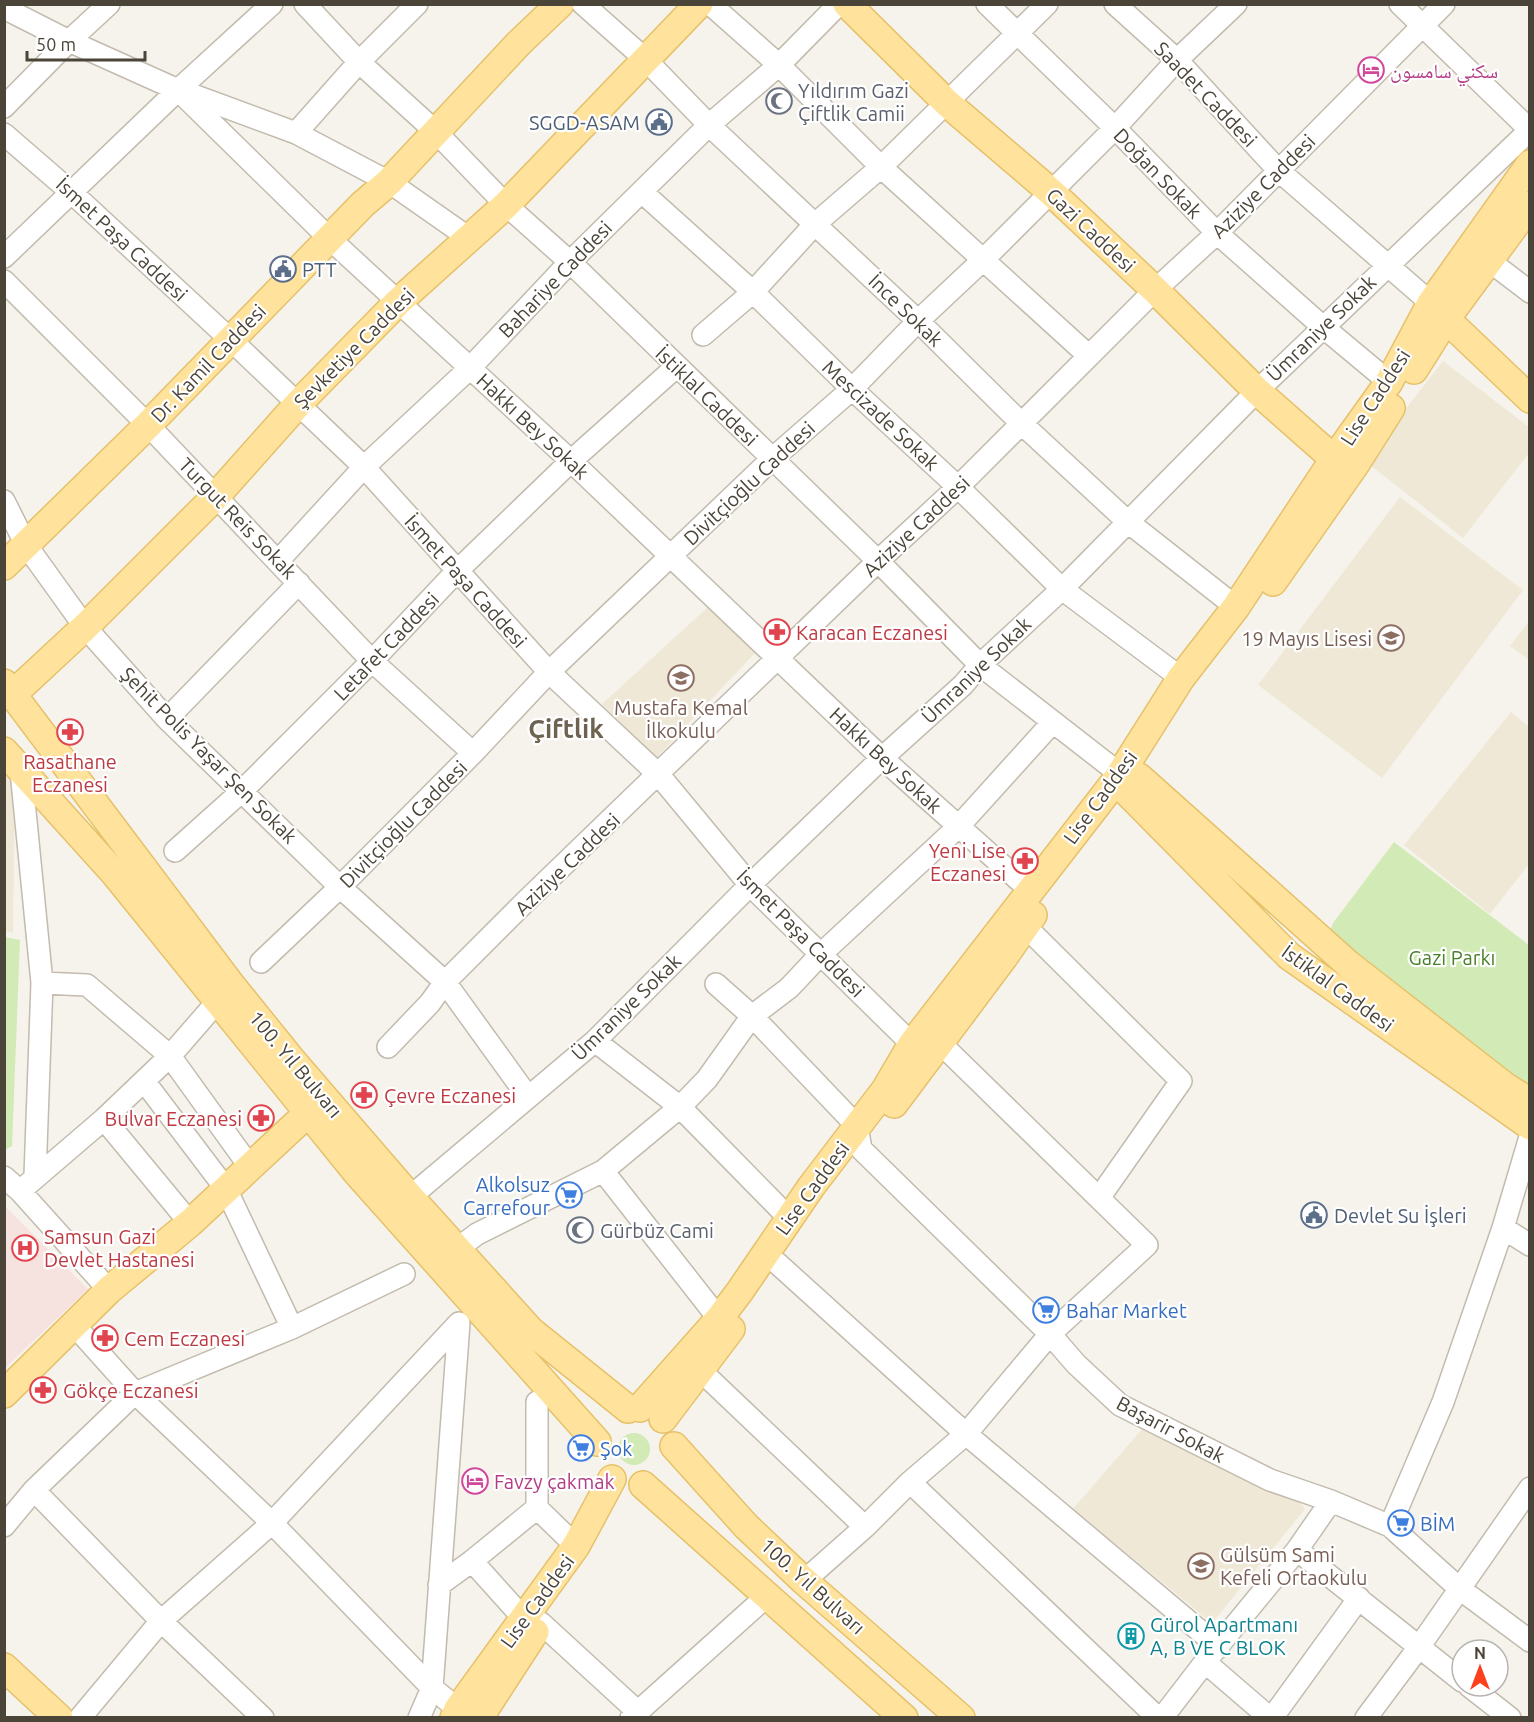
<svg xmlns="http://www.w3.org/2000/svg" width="1534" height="1722" font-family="Ubuntu,'Noto Naskh Arabic',sans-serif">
<rect width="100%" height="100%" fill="#f6f3ec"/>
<path fill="#efe8d6" d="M1443,361L1529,427V453L1463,538L1365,461Z
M1400,497L1523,590L1382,778L1258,685Z
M708,607L755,653L656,758L602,704Z
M1529,621V660L1510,646Z
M1511,712L1529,727V864L1490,914L1404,845Z
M4,771L15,781L13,933L5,931Z
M1142,1429L1295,1496L1305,1509L1212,1623L1073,1509Z"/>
<path fill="#f6e3e0" d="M5,1206L88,1289L5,1368Z"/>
<path fill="#d2eab5" d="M1394,842L1529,945V1088L1329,934L1333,923Z
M5,937L20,940L12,1146L5,1150Z
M618 1449a16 16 0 1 1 32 0a16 16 0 1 1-32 0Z"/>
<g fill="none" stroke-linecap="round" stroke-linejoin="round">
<g stroke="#c2bbae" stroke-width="24">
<path id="minor" d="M305,4L359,62L436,132L506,205L570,262L878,561L980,665L1120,774
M583,4L645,59L709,125L918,321L1021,423L1128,522L1236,607
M710,4L779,65L881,167L1089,356
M987,4L1115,128L1217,233L1323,327L1389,382
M1115,4L1177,60L1278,170L1431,303
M1400,4L1530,130
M4,8L69,41L178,90L330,239L571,461L882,758L1030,890
M185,92L296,133L389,182L469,238
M4,107L69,41L109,4
M296,133L359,62L417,4
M4,134L71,192L231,340L364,467L549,672L659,775L750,885L912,1044
M642,192L753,292L852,389L958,487L1062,589L1181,678
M4,257L178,90L272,4
M1488,260L1530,292
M4,281L148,425L372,661L473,753
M703,335L753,292L815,224L881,167L1047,4
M4,501L26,545L85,627L167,719L340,887L445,982L528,1097
M278,561L364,467L470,368L570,262L709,125L779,65L839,4
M167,719L299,583
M21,771L42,983L35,1176
M175,851L242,791L372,661L457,571L571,461L676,367
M1025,926L1181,1081L1099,1198
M261,962L340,887L473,753L549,672L772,459L852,389L918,321L984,259L1115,128L1177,60L1236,4
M42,983L87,985L170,1056L250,1167
M716,984L752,1016L857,1126L861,1149L1050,1334L1076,1364L1120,1405L1270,1480L1331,1501L1390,1526L1460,1589L1530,1641
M595,1041L680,1107L789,1218
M388,1047L430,1003L445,982L525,902L878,561L958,487L1155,290L1217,233L1444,4
M144,1081L226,1189L292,1328
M104,1119L190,1223
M603,1171L719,1319
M4,1177L20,1191L109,1290
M20,1191L104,1119L170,1056L217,1002
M410,1197L595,1041L750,885L882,758L963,685L980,665L1062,589L1257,391L1530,130
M1503,1228L1530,1245
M457,1249L477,1234L603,1171L680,1107L707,1079L752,1016L789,988L821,954L958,827L1052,723
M777,1263L966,1434L1219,1647
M75,1326L135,1393L272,1523L432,1688L419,1718
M701,1371L865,1527
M537,1402V1508L576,1546
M910,1482L1158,1718
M34,1490L161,1621L263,1718
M4,1526L34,1490L135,1393L292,1328L404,1274
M1390,1526L1443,1402L1503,1228L1530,1137
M1297,1550L1462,1681
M472,1561L537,1508
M804,1581L865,1527L910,1482L966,1434L1050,1334L1147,1245L940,1043
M439,1585L472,1561L524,1619
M541,1623L638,1712
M1205,1662L1297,1550L1331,1501
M1469,1686L1510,1718
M458,1709L432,1688L459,1323
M80,1718L161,1621L272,1523L459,1323
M631,1718L768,1595
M1162,1718L1205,1662L1270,1718
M1272,1718L1359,1598
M1366,1718L1419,1647L1530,1488"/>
</g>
<g stroke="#e6c16a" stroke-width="30">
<path id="major" d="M847,4L947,103L1051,192L1155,290L1257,391L1334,459
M1446,319L1530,399
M1414,370L1446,319L1530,205
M4,566L148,425L363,204L389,182L519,43L560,4
M1273,582L1355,465L1391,408
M4,683L232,986L291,1059L410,1197L531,1331L628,1409
M13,694L85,627L216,496L298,404L398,302L506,205L699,4
M4,751L115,874L357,1173L597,1442
M1530,1102L1506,1087L1348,964L1139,777L1134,775L1120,774L1124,789L1289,956L1530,1126
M894,1104L1004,957L1033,915
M4,1394L109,1290L190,1223L308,1113
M640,1408L719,1319L740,1291L811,1187L885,1090L912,1044L1117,779L1181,678L1236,607L1334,459L1389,382L1431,303L1530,164
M663,1419L731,1329
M674,1446L746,1526L804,1581L961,1718
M643,1485L904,1718
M4,1667L59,1718
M454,1718L458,1709L576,1546L612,1479
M482,1718L485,1709L535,1632"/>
</g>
<use href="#minor" stroke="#fff" stroke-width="21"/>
<use href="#major" stroke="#ffe39c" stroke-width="27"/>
</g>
<defs>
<g id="hotel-ring" transform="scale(1.35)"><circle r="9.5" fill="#fff" stroke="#d1479c" stroke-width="1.5"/><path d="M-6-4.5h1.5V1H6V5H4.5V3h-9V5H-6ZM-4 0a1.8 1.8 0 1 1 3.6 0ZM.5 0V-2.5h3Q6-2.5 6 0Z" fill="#d1479c"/></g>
<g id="mosque-ring" transform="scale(1.35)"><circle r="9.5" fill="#fff" stroke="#6b7280" stroke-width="1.5"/><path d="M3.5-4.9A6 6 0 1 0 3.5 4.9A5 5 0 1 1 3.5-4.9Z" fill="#6b7280"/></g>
<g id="civic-ring" transform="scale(1.35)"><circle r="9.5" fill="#fff" stroke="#5c6f8a" stroke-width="1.5"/><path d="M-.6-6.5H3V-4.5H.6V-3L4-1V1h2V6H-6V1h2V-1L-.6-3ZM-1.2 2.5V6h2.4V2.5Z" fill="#5c6f8a"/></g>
<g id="pharmacy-ring" transform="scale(1.35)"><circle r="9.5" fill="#fff" stroke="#e0444e" stroke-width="1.5"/><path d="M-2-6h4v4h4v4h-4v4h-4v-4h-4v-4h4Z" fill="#e0444e"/></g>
<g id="school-ring" transform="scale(1.35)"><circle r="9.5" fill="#fff" stroke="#8d6e63" stroke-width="1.5"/><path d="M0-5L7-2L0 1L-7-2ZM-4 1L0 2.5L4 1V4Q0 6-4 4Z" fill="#8d6e63"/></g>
<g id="supermarket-ring" transform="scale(1.35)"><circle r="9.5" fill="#fff" stroke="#3f7fe0" stroke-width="1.5"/><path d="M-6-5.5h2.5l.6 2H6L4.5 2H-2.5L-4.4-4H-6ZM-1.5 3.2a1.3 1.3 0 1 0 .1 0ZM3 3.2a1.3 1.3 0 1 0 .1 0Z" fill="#3f7fe0"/></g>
<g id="hospital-ring" transform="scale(1.35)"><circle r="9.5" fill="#fff" stroke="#e0444e" stroke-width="1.5"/><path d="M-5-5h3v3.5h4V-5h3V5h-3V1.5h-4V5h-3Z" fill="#e0444e"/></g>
<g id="building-ring" transform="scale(1.35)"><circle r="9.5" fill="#fff" stroke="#0f9aa8" stroke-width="1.5"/><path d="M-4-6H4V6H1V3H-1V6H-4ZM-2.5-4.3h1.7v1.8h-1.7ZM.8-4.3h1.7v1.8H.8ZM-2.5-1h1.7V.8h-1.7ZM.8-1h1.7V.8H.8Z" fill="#0f9aa8"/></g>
</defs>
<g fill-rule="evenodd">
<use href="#hotel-ring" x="1371" y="70"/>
<use href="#mosque-ring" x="779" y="101"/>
<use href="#civic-ring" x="659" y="122"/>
<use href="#civic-ring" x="283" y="269"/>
<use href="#pharmacy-ring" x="777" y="632"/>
<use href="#school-ring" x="1391" y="638"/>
<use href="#school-ring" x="681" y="678"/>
<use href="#pharmacy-ring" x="70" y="732"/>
<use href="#pharmacy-ring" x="1025" y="861"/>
<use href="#pharmacy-ring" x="364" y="1095"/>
<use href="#pharmacy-ring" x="261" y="1118"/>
<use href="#supermarket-ring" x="569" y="1195"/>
<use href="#civic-ring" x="1314" y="1215"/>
<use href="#mosque-ring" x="580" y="1230"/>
<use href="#hospital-ring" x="25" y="1248"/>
<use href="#supermarket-ring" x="1046" y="1310"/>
<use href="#pharmacy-ring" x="105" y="1338"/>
<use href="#pharmacy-ring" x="43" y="1390"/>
<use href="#supermarket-ring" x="581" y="1448"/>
<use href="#hotel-ring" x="475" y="1481"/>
<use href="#supermarket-ring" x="1401" y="1523"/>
<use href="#school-ring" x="1201" y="1566"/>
<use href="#building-ring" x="1131" y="1636"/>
</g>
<g text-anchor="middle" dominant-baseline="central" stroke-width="4.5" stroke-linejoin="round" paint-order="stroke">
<g font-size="20" fill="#b23c85" stroke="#fff" text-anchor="start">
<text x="1390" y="70">سكني سامسون</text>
<text x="494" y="1481">Favzy çakmak</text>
</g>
<g font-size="20" fill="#5b616d" stroke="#fff" text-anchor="start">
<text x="798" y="90">Yıldırım Gazi<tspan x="798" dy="23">Çiftlik Camii</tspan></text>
<text x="600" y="1230">Gürbüz Cami</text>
</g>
<g font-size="20" fill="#4b4439" stroke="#fff">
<text transform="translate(1206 94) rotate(46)">Saadet Caddesi</text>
<text transform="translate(1158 173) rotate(46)">Doğan Sokak</text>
<text transform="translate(1263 186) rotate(-45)">Aziziye Caddesi</text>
<text transform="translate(1091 230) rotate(43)">Gazi Caddesi</text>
<text transform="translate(122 239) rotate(43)">İsmet Paşa Caddesi</text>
<text transform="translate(555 279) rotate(-46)">Bahariye Caddesi</text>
<text transform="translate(906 310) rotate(44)">İnce Sokak</text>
<text transform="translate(1321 328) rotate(-44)">Ümraniye Sokak</text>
<text transform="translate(354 348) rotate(-45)">Şevketiye Caddesi</text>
<text transform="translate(208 363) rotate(-46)">Dr. Kamil Caddesi</text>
<text transform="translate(707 396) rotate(44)">İstiklal Caddesi</text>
<text transform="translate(1375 397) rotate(-57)">Lise Caddesi</text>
<text transform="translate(881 415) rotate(43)">Mescizade Sokak</text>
<text transform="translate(533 426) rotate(43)">Hakkı Bey Sokak</text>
<text transform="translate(749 483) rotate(-43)">Divitçioğlu Caddesi</text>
<text transform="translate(238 518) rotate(46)">Turgut Reis Sokak</text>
<text transform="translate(916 526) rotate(-43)">Aziziye Caddesi</text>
<text transform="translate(466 581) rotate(48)">İsmet Paşa Caddesi</text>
<text transform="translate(386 646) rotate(-46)">Letafet Caddesi</text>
<text transform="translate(976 670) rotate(-44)">Ümraniye Sokak</text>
<text transform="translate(209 755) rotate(45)">Şehit Polis Yaşar Şen Sokak</text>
<text transform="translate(886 760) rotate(43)">Hakkı Bey Sokak</text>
<text transform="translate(1100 797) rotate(-54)">Lise Caddesi</text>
<text transform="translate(403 824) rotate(-45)">Divitçioğlu Caddesi</text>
<text transform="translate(567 864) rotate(-44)">Aziziye Caddesi</text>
<text transform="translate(801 933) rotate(45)">İsmet Paşa Caddesi</text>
<text transform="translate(1338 988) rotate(36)">İstiklal Caddesi</text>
<text transform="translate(626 1007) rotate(-44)">Ümraniye Sokak</text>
<text transform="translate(296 1064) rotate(50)">100. Yıl Bulvarı</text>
<text transform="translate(812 1188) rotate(-54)">Lise Caddesi</text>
<text transform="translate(1171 1429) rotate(28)">Başarir Sokak</text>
<text transform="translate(813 1586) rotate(42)">100. Yıl Bulvarı</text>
<text transform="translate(537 1601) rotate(-54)">Lise Caddesi</text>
</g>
<g font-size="20" fill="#4e5e75" stroke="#fff" text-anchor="start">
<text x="640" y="122" text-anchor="end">SGGD-ASAM</text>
<text x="302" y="269">PTT</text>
<text x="1334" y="1215">Devlet Su İşleri</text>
</g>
<g font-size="20" fill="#be3a42" stroke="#fff" text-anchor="start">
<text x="796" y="632">Karacan Eczanesi</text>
<text x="70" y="761" text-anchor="middle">Rasathane<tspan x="70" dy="23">Eczanesi</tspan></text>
<text x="1006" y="850" text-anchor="end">Yeni Lise<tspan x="1006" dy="23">Eczanesi</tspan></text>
<text x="384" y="1095">Çevre Eczanesi</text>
<text x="242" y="1118" text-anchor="end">Bulvar Eczanesi</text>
<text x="44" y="1236">Samsun Gazi<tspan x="44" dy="23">Devlet Hastanesi</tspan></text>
<text x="124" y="1338">Cem Eczanesi</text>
<text x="63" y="1390">Gökçe Eczanesi</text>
</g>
<g font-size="20" fill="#785e54" stroke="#fff" text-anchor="end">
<text x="1372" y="638">19 Mayıs Lisesi</text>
<text x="681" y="707" text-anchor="middle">Mustafa Kemal<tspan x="681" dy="23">İlkokulu</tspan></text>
<text x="1220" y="1554" text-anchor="start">Gülsüm Sami<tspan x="1220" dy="23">Kefeli Ortaokulu</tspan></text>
</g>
<g font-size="20" fill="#4a7f2a" stroke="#fff">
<text x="1452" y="957">Gazi Parkı</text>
</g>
<g font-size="20" fill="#366cbe" stroke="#fff" text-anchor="start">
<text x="550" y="1184" text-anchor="end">Alkolsuz<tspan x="550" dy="23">Carrefour</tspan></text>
<text x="1066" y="1310">Bahar Market</text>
<text x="600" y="1448">Şok</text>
<text x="1420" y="1523">BİM</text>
</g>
<g font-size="20" fill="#0d838f" stroke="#fff" text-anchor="start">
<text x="1150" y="1624">Gürol Apartmanı<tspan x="1150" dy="23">A, B VE C BLOK</tspan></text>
</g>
<g font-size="26" font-weight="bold" fill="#6e6250" stroke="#fff">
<text x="566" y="728">Çiftlik</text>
</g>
</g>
<rect width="1534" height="1722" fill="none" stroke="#4b4439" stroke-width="12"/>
<g transform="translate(1480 1668)"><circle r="28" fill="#ffffff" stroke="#b7b4b0" stroke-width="1.5"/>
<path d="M0-4.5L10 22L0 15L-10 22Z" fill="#fc3f1d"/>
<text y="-9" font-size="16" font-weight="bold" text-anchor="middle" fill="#4b4439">N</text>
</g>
<path d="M27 51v9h118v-9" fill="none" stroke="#4b4439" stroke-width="3"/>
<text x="36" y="51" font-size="18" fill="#4b4439" stroke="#ffffff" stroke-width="4.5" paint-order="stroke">50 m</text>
</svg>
